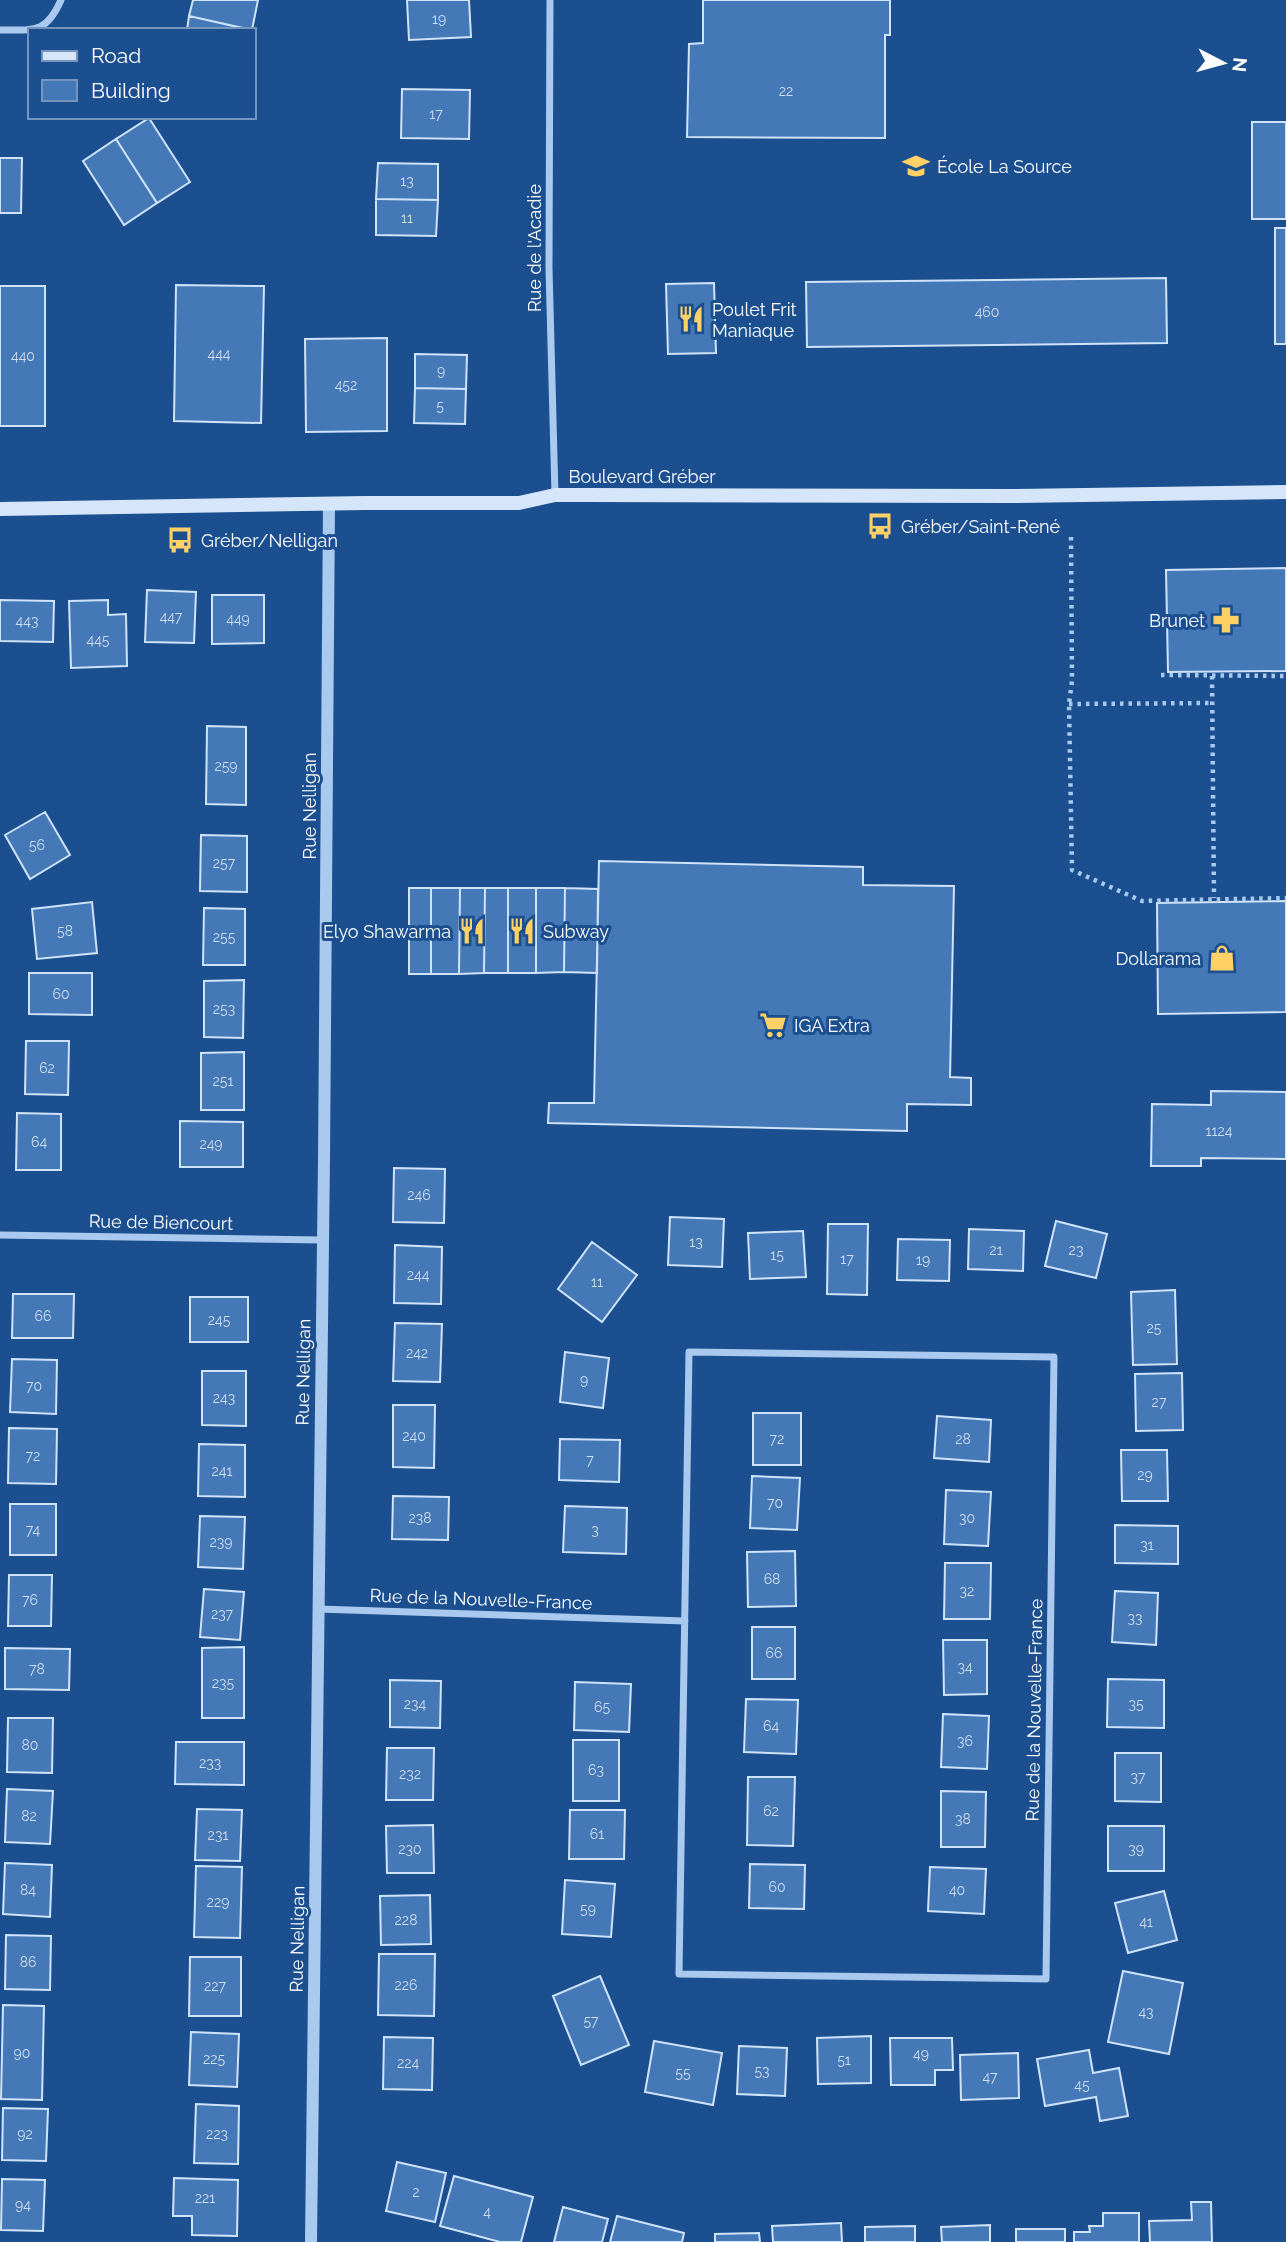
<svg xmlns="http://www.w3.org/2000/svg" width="1286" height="2242" font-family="Raleway,sans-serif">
<rect width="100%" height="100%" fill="#1b4f8f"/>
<path fill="#4478b7" stroke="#cfe3fa" stroke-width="2" d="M193,0H258L252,30L189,16Z
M407,0H469L471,37L409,40Z
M703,0H890V35H885V138L687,137L689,44L703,43Z
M189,16L251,30H187Z
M402,89L470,90L469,139L401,138Z
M149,118L190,182L157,203L116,139Z
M1252,122H1286V219H1252Z
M116,139L157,203L124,225L83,161Z
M0,158H22L21,213H0Z
M378,163L438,164V200L376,199Z
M376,199L438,200L436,236L376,235Z
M1275,228H1286V344H1275Z
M1166,278L1167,343L807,347L806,282Z
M714,283L716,353L668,354L666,284Z
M176,285L264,286L261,423L174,421Z
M0,286H45V426H0Z
M387,338V431L306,432L305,339Z
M415,354L467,355L466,389L415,388Z
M415,388L466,389L465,424L414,423Z
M1286,568V671L1168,672L1166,570Z
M147,590L196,592L194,643L145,642Z
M212,595H264V643L212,644Z
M0,600L54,601L53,642L0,641Z
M108,600V615L126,614L127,666L71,668L69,601Z
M207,726L246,727V805L206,804Z
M45,812L70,855L30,879L5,835Z
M201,835L247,836V892L200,891Z
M599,861L863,867V885L954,886L950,1077L971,1078V1105L907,1104V1131L548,1123L549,1103H594Z
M409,888H431V974H409Z
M431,888H460L459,974H431Z
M460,888H485L484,973L459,974Z
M485,888H508V973H484Z
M508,888H536V973H508Z
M536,888H565L564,972L536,973Z
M565,888L598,889L597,973L564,972Z
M1286,901V1012L1158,1014L1157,903Z
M92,902L97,953L37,959L32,909Z
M204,908L245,909V965H203Z
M29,973H92V1015L29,1014Z
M244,980L243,1038L204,1037V981Z
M26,1041H69L68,1095L25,1094Z
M244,1052V1110H201V1053Z
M1211,1091L1286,1092V1159L1201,1158V1166H1151L1152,1104L1211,1105Z
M17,1113L61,1114V1170H16Z
M180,1121L243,1122V1167H180Z
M394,1168L445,1169L444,1223L393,1222Z
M670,1217L724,1219L722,1267L668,1265Z
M1056,1221L1107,1234L1096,1278L1045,1266Z
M828,1224H868L867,1295L827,1294Z
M969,1229L1024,1231L1023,1271L968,1269Z
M803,1231L806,1277L750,1279L748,1233Z
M898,1239L950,1240L949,1281L897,1280Z
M592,1242L637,1275L602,1322L558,1289Z
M395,1245L442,1247L441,1304L394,1303Z
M1175,1290L1177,1364L1133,1365L1131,1292Z
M13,1294H74L73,1338H12Z
M190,1297H248V1342H190Z
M395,1323L442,1324L440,1382L393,1381Z
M565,1352L609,1358L603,1408L560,1402Z
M12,1359L57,1360L56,1414L10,1412Z
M202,1371H246V1426L202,1425Z
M1182,1373L1183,1430L1136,1431L1135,1374Z
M393,1405H435L434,1468L393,1467Z
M753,1413H801V1465H753Z
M937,1416L991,1420L989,1462L934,1458Z
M9,1428L57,1429L56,1484L8,1483Z
M560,1439L620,1440L619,1482L559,1480Z
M199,1444L245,1445V1497L198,1496Z
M1121,1450H1167L1168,1501H1122Z
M752,1476L800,1478L797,1530L750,1528Z
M946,1490L991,1492L988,1546L944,1544Z
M393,1496L449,1497L448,1540L392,1539Z
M10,1504H56V1555H10Z
M565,1506L627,1508L626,1554L563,1552Z
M200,1516L245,1517L243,1569L198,1567Z
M1115,1525L1178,1526V1564L1115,1563Z
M795,1551L796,1606L748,1607L747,1552Z
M945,1563H991L990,1619H944Z
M9,1575H52L51,1626H8Z
M204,1589L244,1592L240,1640L200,1637Z
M1115,1591L1158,1593L1156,1645L1112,1642Z
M752,1627H795V1679H752Z
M943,1640H987V1694L944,1695Z
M244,1647V1718H202V1648Z
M5,1648L70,1649L69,1690L5,1689Z
M1108,1679L1164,1680V1728L1107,1727Z
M390,1680L441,1681L440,1728L390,1727Z
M575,1682L631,1684L629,1732L574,1730Z
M746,1699L798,1700L796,1754L744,1752Z
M943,1714L989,1716L987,1769L941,1767Z
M8,1718H53L52,1773L7,1772Z
M573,1740H619V1801H573Z
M176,1742H244V1785L175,1784Z
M387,1748H434L433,1800H386Z
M1115,1753H1161V1802L1115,1801Z
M748,1777H795L793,1846L747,1845Z
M7,1789L53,1791L50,1844L5,1842Z
M941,1791L986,1792L985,1847H941Z
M197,1809L242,1810L240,1861L195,1860Z
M570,1810H625L624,1859H569Z
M433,1825L434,1873H387L386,1826Z
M1108,1826H1164V1871H1108Z
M5,1863L52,1865L50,1917L3,1914Z
M750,1864L805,1865L804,1909L749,1908Z
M196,1866L242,1867L240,1938L194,1937Z
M930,1867L986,1869L984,1914L928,1911Z
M565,1880L615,1884L611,1937L562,1934Z
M1164,1891L1177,1940L1128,1953L1115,1903Z
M430,1895L431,1944L381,1945L380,1896Z
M6,1935L51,1936L50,1990L5,1989Z
M379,1954H435L434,2016L378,2015Z
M190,1957H241V2016H189Z
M1123,1971L1183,1983L1169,2054L1108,2042Z
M600,1976L629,2045L581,2065L553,1996Z
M3,2005L44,2006L42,2100L1,2099Z
M191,2032L239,2034L237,2087L189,2085Z
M871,2036V2083L818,2084L817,2038Z
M384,2037L433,2038L432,2090L383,2089Z
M890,2038H952L953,2070H935V2085H891Z
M654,2041L722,2053L713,2105L645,2092Z
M739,2046L787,2048L785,2096L737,2094Z
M1089,2050L1093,2073L1119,2068L1128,2116L1100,2121L1096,2097L1045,2106L1037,2059Z
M1018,2053L1019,2098L961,2100L960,2055Z
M196,2104L239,2106L238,2164L194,2163Z
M3,2108L48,2109L46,2161L2,2160Z
M397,2162L446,2173L435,2222L386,2211Z
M454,2176L533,2197L521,2242H500L440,2226Z
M174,2178L238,2180L237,2236L192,2235V2216H173Z
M2,2179L45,2180L43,2231L1,2230Z
M1191,2202H1211L1212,2242H1150L1149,2221L1192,2220Z
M563,2207L608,2219L602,2242H554Z
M1103,2213H1139V2242H1074V2232H1090L1089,2226H1103Z
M617,2216L684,2233L682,2242H610Z
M841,2223L842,2242H773L772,2226Z
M990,2225V2242H942L941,2227Z
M915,2226V2242H865V2227Z
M1016,2229H1065V2242H1016Z
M759,2233L760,2242H715V2234Z"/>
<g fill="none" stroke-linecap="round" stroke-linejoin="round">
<path stroke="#a9c9ee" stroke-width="4.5" stroke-dasharray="3.5 5" stroke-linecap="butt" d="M1071,537L1072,681L1069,704L1072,870L1142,901L1286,898
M1161,675L1286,676
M1212,676L1214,898
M1069,704L1212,703"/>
<path stroke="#a9c9ee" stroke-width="7" d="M550,0L549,268L555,495
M0,30C34,30 46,34 61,0
M0,1235L322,1240
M689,1352L1054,1357L1046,1979L679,1974Z
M318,1609L685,1621"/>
<path stroke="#a9c9ee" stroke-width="12" d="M311,2242L324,1159L329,503"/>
<path stroke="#d6e6fa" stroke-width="14" d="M0,509L366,503H519L555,495H585L1015,496L1286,492"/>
</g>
<defs>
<g id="school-bare" transform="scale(2.1)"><path d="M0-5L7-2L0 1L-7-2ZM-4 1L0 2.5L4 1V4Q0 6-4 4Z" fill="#ffd166" stroke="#1b4f8f" stroke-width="2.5" paint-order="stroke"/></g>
<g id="restaurant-bare" transform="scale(2.1)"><path d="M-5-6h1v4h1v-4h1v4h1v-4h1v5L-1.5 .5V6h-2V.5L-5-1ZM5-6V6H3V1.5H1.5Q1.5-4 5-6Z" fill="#ffd166" stroke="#1b4f8f" stroke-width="2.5" paint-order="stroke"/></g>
<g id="bus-bare" transform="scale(2.1)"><path d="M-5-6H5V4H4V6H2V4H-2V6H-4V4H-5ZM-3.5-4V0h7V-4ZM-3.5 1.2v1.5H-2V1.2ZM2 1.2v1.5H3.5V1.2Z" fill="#ffd166" stroke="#1b4f8f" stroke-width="2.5" paint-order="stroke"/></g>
<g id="pharmacy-bare" transform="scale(2.1)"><path d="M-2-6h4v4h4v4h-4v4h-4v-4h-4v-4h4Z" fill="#ffd166" stroke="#1b4f8f" stroke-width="2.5" paint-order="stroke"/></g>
<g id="shop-bare" transform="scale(2.1)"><path d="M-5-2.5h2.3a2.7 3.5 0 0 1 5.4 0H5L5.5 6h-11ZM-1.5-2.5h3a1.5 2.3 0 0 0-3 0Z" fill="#ffd166" stroke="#1b4f8f" stroke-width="2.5" paint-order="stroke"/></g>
<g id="supermarket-bare" transform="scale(2.1)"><path d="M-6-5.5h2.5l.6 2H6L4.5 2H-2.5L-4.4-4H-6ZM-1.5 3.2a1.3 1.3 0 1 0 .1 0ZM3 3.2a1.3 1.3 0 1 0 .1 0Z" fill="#ffd166" stroke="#1b4f8f" stroke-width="2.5" paint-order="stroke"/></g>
</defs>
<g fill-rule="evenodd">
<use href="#school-bare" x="916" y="166"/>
<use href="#restaurant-bare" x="691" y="319"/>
<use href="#bus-bare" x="880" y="526"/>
<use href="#bus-bare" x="180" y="540"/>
<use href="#pharmacy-bare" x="1226" y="620"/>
<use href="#restaurant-bare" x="472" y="931"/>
<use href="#restaurant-bare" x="522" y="931"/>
<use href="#shop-bare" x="1222" y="958"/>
<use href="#supermarket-bare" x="773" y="1025"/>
</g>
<g text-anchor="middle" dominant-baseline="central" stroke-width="6" stroke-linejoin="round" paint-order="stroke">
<g font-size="14" fill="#d0dded">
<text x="439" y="19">19</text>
<text x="786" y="91">22</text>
<text x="436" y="114">17</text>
<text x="407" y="181">13</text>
<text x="407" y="218">11</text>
<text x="987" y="312">460</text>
<text x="219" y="354">444</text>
<text x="23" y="356">440</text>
<text x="441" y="371">9</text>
<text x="346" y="385">452</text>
<text x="440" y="406">5</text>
<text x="171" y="617">447</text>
<text x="238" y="619">449</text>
<text x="27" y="621">443</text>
<text x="98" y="640">445</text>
<text x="226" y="766">259</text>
<text x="37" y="845">56</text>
<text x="224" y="863">257</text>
<text x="65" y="931">58</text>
<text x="224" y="937">255</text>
<text x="61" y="994">60</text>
<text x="224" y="1009">253</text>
<text x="47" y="1068">62</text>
<text x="223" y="1081">251</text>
<text x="1219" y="1131">1124</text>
<text x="39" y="1142">64</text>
<text x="211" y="1144">249</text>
<text x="419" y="1195">246</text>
<text x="696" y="1242">13</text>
<text x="996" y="1250">21</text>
<text x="1076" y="1250">23</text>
<text x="777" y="1255">15</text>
<text x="847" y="1259">17</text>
<text x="923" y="1260">19</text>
<text x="418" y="1275">244</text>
<text x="597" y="1282">11</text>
<text x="43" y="1316">66</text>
<text x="219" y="1320">245</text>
<text x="1154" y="1328">25</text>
<text x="417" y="1353">242</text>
<text x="584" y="1380">9</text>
<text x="34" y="1386">70</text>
<text x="224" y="1398">243</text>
<text x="1159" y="1402">27</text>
<text x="414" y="1436">240</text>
<text x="777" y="1439">72</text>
<text x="963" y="1439">28</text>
<text x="33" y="1456">72</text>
<text x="590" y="1460">7</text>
<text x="222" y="1471">241</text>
<text x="1145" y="1475">29</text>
<text x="775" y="1503">70</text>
<text x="420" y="1518">238</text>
<text x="967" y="1518">30</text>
<text x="33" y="1530">74</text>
<text x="595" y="1530">3</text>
<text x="221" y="1542">239</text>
<text x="1147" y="1545">31</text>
<text x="772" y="1579">68</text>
<text x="967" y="1591">32</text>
<text x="30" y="1600">76</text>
<text x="222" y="1614">237</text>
<text x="1135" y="1618">33</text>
<text x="774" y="1653">66</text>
<text x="965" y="1667">34</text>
<text x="37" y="1669">78</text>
<text x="223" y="1683">235</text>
<text x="415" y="1704">234</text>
<text x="1136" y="1704">35</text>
<text x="602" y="1707">65</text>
<text x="771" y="1726">64</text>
<text x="965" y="1741">36</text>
<text x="30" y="1745">80</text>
<text x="210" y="1763">233</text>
<text x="596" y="1770">63</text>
<text x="410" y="1774">232</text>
<text x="1138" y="1777">37</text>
<text x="771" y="1811">62</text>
<text x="29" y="1816">82</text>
<text x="963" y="1819">38</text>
<text x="597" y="1834">61</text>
<text x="218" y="1835">231</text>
<text x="410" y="1849">230</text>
<text x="1136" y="1849">39</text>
<text x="777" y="1887">60</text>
<text x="28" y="1890">84</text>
<text x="957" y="1890">40</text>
<text x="218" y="1902">229</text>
<text x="588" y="1909">59</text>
<text x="406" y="1920">228</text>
<text x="1146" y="1922">41</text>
<text x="28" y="1962">86</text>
<text x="406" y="1985">226</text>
<text x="215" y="1986">227</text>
<text x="1146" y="2012">43</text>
<text x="591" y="2021">57</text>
<text x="22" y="2053">90</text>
<text x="921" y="2054">49</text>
<text x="214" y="2059">225</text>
<text x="844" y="2060">51</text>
<text x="408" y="2063">224</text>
<text x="762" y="2071">53</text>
<text x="683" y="2073">55</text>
<text x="990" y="2077">47</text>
<text x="1082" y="2085">45</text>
<text x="25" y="2134">92</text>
<text x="217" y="2134">223</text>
<text x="416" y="2192">2</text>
<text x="205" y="2198">221</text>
<text x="23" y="2205">94</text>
<text x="487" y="2212">4</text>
</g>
<g font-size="18" fill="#fff" stroke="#1b4f8f" text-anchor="start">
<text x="937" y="166">École La Source</text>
<text x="712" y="309">Poulet Frit<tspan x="712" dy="21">Maniaque</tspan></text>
<text x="901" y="526">Gréber/Saint-René</text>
<text x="201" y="540">Gréber/Nelligan</text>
<text x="1205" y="620" text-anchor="end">Brunet</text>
<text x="451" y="931" text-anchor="end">Elyo Shawarma</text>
<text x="543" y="931">Subway</text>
<text x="1201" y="958" text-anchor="end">Dollarama</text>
<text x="794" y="1025">IGA Extra</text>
</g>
<g font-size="18" fill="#fff" stroke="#1b4f8f">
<text transform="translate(534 248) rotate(-90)">Rue de l'Acadie</text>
<text x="642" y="476">Boulevard Gréber</text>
<text transform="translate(309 806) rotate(-90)">Rue Nelligan</text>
<text transform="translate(161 1222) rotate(1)">Rue de Biencourt</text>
<text transform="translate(303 1372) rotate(-89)">Rue Nelligan</text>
<text transform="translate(481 1599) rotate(2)">Rue de la Nouvelle-France</text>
<text transform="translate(1034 1710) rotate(-89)">Rue de la Nouvelle-France</text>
<text transform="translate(297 1939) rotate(-89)">Rue Nelligan</text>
</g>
</g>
<rect x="28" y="28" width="228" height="91" fill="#1b4f8f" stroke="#7695bc" stroke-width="2"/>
<rect x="42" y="51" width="35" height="10" fill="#d6e6fa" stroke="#7695bc" stroke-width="2"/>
<text x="91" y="63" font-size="21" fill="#ffffff">Road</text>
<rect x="42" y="80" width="35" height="21" fill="#4478b7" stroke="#7695bc" stroke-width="2"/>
<text x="91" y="98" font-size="21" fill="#ffffff">Building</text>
<g transform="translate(1223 63) rotate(96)" stroke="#1b4f8f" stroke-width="5" paint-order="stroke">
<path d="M0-5L12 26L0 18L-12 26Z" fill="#ffffff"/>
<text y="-10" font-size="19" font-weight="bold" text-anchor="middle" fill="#ffffff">N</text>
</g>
</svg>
